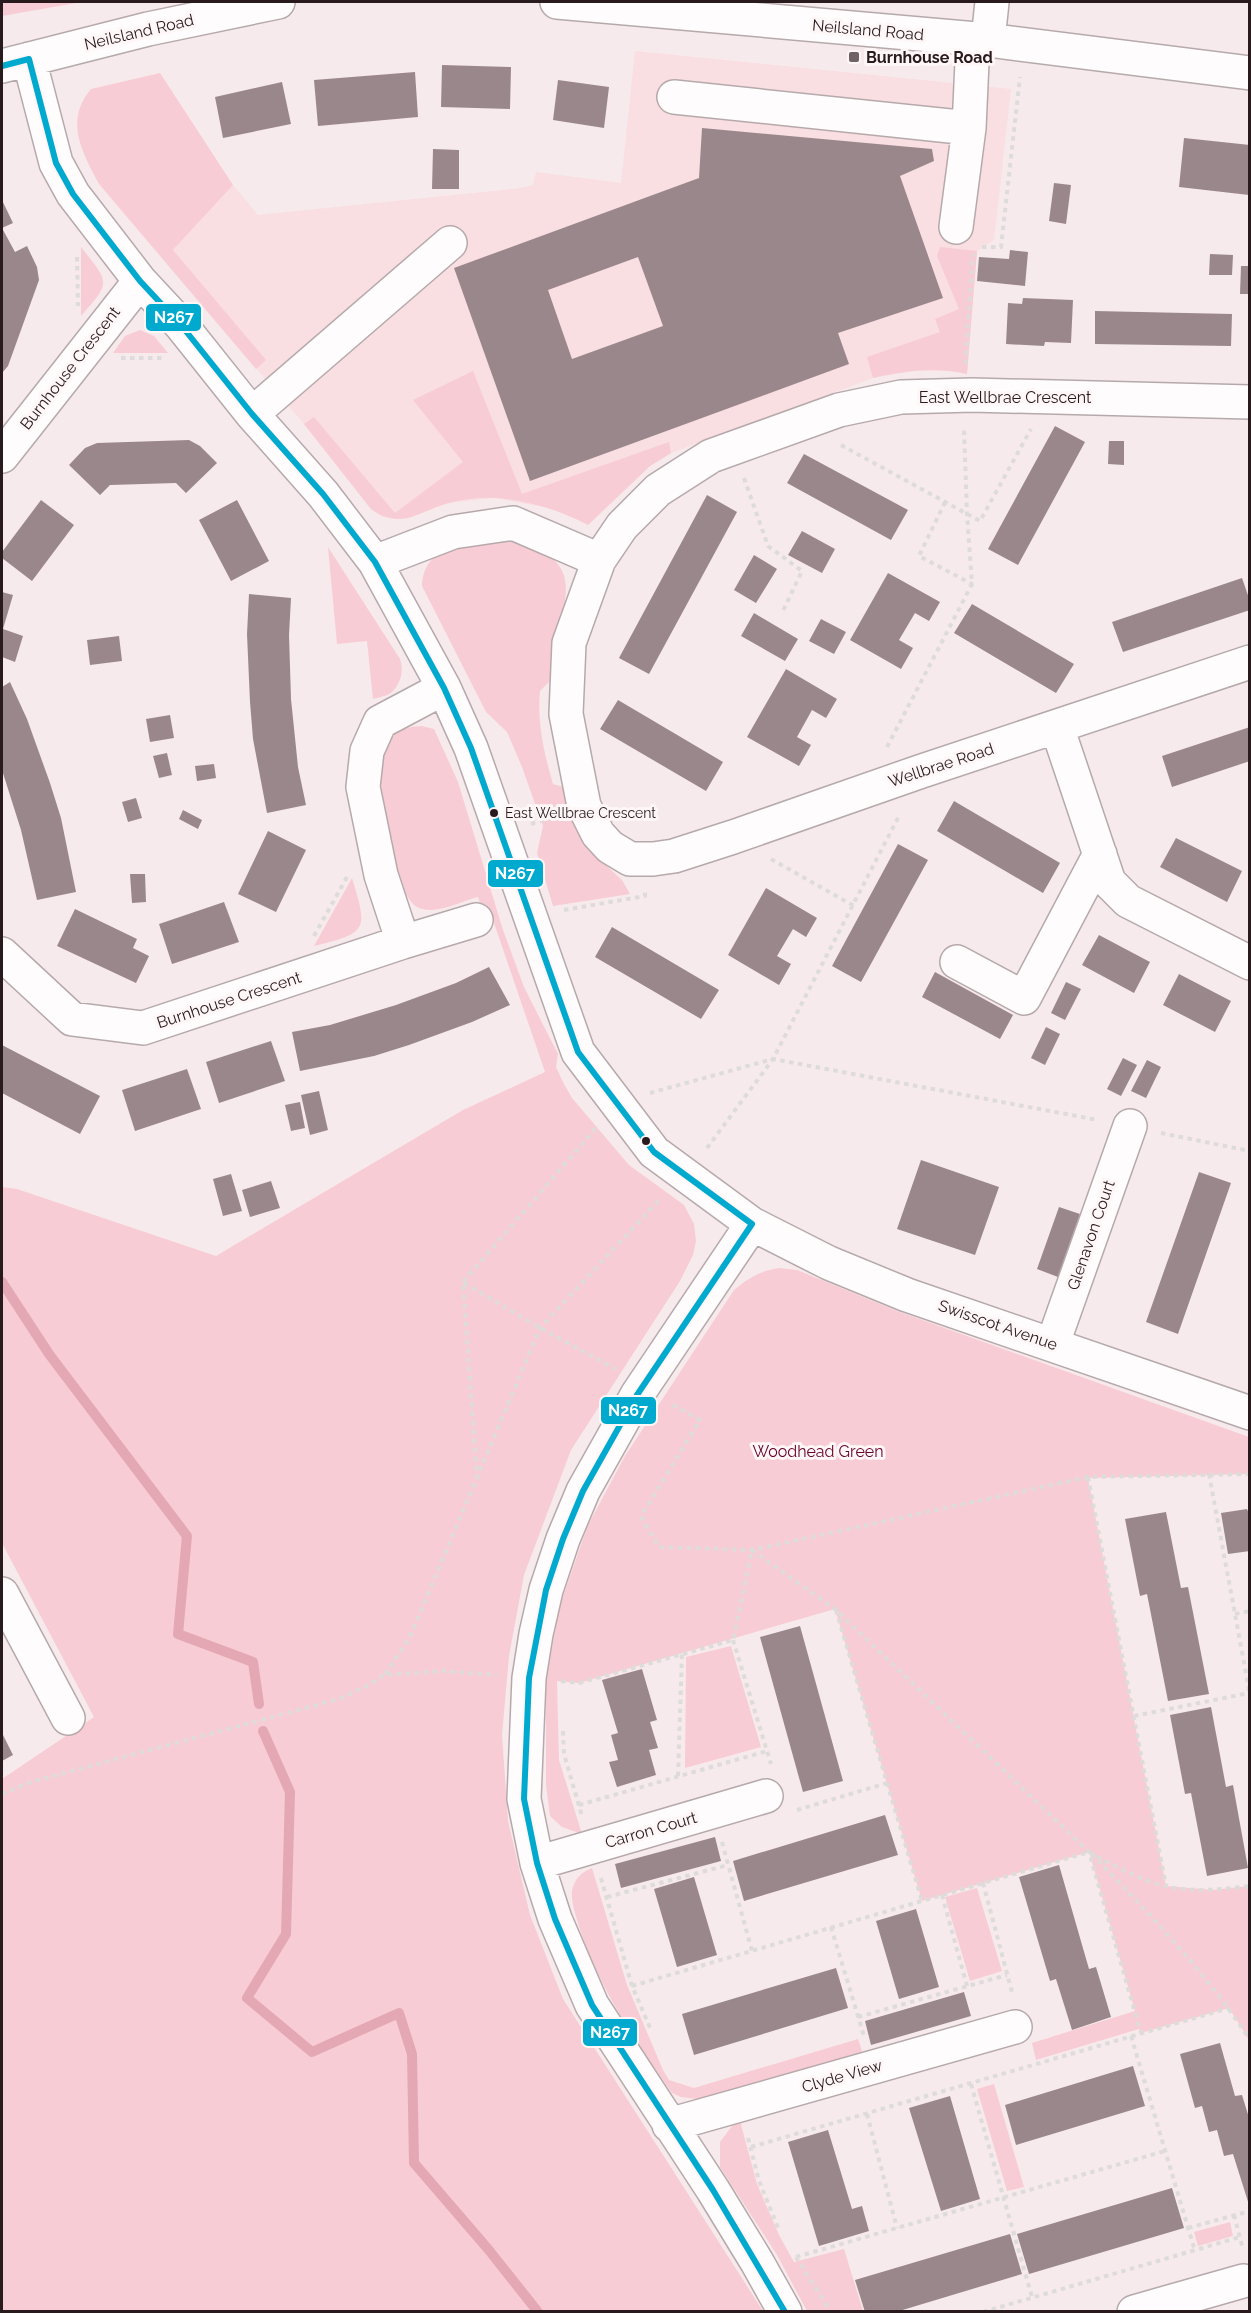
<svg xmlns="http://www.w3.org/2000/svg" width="1251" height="2313" font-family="Raleway,sans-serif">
<rect width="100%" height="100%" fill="#f7eaec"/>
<path fill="#f9dee2" d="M635,51L1011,89L994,240L977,251L967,374L948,370H917L873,378L671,453L650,466L588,525L560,510L495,498L448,503L406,519L382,517L371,509L304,424L164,260L233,185L258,215L521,188L533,185L536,172L621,183Z"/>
<path fill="#f8ccd4" d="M2,2H82L2,16Z
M160,73L233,185L173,250L266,360L256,369L99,184C82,152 64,121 91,89Z
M81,247C109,283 112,281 81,316Z
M940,247L977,251L967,374C934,367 905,371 873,378L867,357L940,332L935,319L959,309L937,256Z
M140,330L154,336L168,353H113L125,336Z
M473,371L522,494L669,442L671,453L650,466L588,525C559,510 528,500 495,498C480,497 463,499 449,503C418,511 402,531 371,509L304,424L314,417L395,513L463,462L413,400Z
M497,538C607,558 553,607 550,681L540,691C537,723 544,753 553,784L567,788L585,846L622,880L630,894L553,906L537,853L543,826L522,767L507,732L486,712L422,586C424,544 465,544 497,538Z
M328,547L400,659C404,670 401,683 392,692C388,696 379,697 373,699L367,641L337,644Z
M422,726L434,729L458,782L503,930L524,987L558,1054L556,1067L564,1084L572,1098L629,1165L684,1205L694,1224L696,1241L693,1255L680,1281L571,1450L524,1575L509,1656L502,1735L508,1821L530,1915L563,1999L763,2311H2V1779L94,1717L2,1543V1187L17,1189L216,1256L463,1110L545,1072L493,920L486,921L478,897C461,901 437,915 419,908C392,898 373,771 384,747C392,730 405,727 422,726Z
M352,878C368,930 368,933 314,946Z
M779,1268L797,1270L897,1311L1249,1437V1474L1088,1478L1166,1886L1213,1890L1249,1886V2040L1229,2008L1141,2033L1139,2029L1036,2060L1032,2043L1135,2011L1089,1852L922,1901L835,1609L579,1683L557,1681L559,1760L582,1834L562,1827L550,1816L546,1785V1680L560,1605L588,1525L625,1456L734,1290C748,1278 760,1271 779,1268Z
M731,1646L761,1747L685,1768L686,1657Z
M592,1868L627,1985L663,2070L669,2080L694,2088L858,2039L863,2054L697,2099L681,2097L672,2093C635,2042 599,1987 579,1927C576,1915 571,1903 572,1891C574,1879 582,1872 592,1868Z
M977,1888L1002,1971L970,1981L945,1897Z
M994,2084L1024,2187L1007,2191L977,2089Z
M740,2121L757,2184L779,2235L794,2262L844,2249L863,2311H807L777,2255L720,2167V2142L732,2126Z
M1230,2222L1233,2236L1198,2246L1194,2232Z"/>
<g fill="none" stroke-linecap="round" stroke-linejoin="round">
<path stroke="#e4a8b4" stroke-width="10" d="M2,1282L49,1354L187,1536L178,1634L253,1662L259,1704
M263,1731L290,1792L286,1934L247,1998L312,2052L399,2013L412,2054L414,2163L488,2249L538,2312"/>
</g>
<path fill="#9a878c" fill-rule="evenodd" d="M442,65L511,67L510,109L441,107Z
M415,72L418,117L318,126L314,80Z
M558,80L609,87L604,128L553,120Z
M282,82L291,124L223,138L215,97Z
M702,128L932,149L934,161L900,176L943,298L838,333L849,364L530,481L454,268L699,178ZM638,257L663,326L572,359L548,290Z
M1184,138L1250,145L1249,195L1179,187Z
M433,149L459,150V189H432Z
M1054,183L1071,185L1066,224L1049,221Z
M2,200L13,223L2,228L15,252L27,246L37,267L39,280L8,366L2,373Z
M1010,250L1028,252L1025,286L977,281L979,257L1009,259Z
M1210,254L1233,255L1232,275H1209Z
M1241,266H1250V294H1240Z
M1023,298L1073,300L1071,343L1045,342L1044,346L1006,344L1008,303L1022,304Z
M1095,311L1232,314L1231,346L1095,344Z
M1055,426L1085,442L1018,565L988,549Z
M189,440L200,446L217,463L186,493L176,483L110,485L100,495L69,465L85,448L97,443Z
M1109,441H1124V465L1108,464Z
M804,454L908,510L891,540L787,483Z
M707,495L737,512L649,674L619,658Z
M41,500L74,525L32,581L2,558V552Z
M237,500L269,561L231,581L199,520Z
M802,531L835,549L822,573L788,555Z
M754,555L777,569L756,603L734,590Z
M888,573L940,602L929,621L915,613L899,640L913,648L901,669L850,640Z
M1242,578L1250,601V610L1123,652L1112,622Z
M2,592L13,595L3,629L23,636L15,662L2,657Z
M249,594L291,598L289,635L291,699L298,767L306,805L267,813L253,739L250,702L247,634Z
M972,604L1074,664L1056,693L954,633Z
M754,613L798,639L785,661L741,636Z
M821,619L846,632L834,654L809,641Z
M119,636L122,661L90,665L87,640Z
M786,669L837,699L826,718L812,710L797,737L811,745L799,766L747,737Z
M10,682L27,719L50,783L61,818L76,892L37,900L21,830L2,770V687Z
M618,700L723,762L706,791L600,729Z
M170,715L174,738L150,742L146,719Z
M1250,727V761L1172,787L1162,756Z
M167,753L172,775L159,778L153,756Z
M214,764L216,778L197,781L195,766Z
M136,798L142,818L128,822L122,802Z
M954,801L1060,863L1043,893L937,831Z
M183,810L202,820L198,829L179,819Z
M268,831L306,850L276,912L238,894Z
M1176,838L1242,871L1227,902L1160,867Z
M898,844L928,860L861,982L832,966Z
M130,874H145L146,902L132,903Z
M766,888L817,918L806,937L793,929L777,956L791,964L779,985L728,955Z
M224,902L239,942L172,964L159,924Z
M75,909L137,939L133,948L149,956L136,983L57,946Z
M612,927L719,990L701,1019L595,957Z
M1099,935L1150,962L1134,993L1082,965Z
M489,967L510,1005L472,1022L409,1045L374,1056L300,1071L292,1032L330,1025L396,1005L456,983Z
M935,972L1013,1015L1000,1039L922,997Z
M1179,974L1231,1001L1215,1032L1163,1005Z
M1066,982L1081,989L1065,1020L1051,1013Z
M1046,1027L1060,1034L1045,1065L1031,1058Z
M271,1041L285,1081L219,1103L206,1062Z
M2,1045L100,1096L80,1134L2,1093Z
M1123,1058L1137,1065L1121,1096L1107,1089Z
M1147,1060L1161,1067L1146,1098L1131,1091Z
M187,1069L201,1109L135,1131L122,1090Z
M319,1091L328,1130L310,1135L301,1095Z
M300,1102L305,1128L291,1131L285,1105Z
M921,1160L999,1187L975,1255L897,1229Z
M1199,1172L1231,1183L1178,1334L1146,1322Z
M231,1174L242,1211L223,1216L213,1179Z
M271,1181L280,1208L250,1217L242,1190Z
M1059,1207L1080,1214L1058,1277L1037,1269Z
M1247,1509L1250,1516V1551L1228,1554L1221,1513Z
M1166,1512L1181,1588L1188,1587L1209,1694L1168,1701L1147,1594L1140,1596L1125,1519Z
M800,1626L843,1781L803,1792L760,1637Z
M642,1669L657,1720L650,1722L658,1748L649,1750L656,1775L617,1787L609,1762L618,1760L611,1735L618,1733L602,1680Z
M1211,1707L1226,1787L1233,1785L1248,1868L1207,1876L1191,1793L1185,1794L1170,1715Z
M2,1733L13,1755L2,1761Z
M885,1815L898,1855L744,1901L733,1861Z
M715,1837L721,1861L621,1888L615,1864Z
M1059,1865L1089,1969L1096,1967L1111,2017L1072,2030L1056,1979L1050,1981L1019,1877Z
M694,1877L717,1955L677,1967L654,1889Z
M916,1909L939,1987L899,1999L876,1921Z
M836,1968L848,2008L694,2055L682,2014Z
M964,1992L971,2016L871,2045L865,2021Z
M1220,2043L1235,2096L1242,2095L1250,2121V2208L1233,2154L1224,2156L1217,2130L1209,2132L1202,2106L1195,2108L1180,2054Z
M1133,2066L1145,2106L1016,2145L1005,2105Z
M950,2096L980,2199L941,2211L909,2108Z
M828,2130L852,2209L862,2206L869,2231L819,2246L788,2142Z
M1172,2188L1184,2228L1029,2274L1017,2234Z
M1010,2234L1022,2274L896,2312H865L855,2280Z"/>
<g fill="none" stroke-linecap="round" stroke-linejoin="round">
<g stroke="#b6a9ab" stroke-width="36">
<path id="minor" d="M557,2L988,40L1250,73
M988,40L992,2
M29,59L56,163L73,194L140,281L181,325L252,414L323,494L375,562L444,688L471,748L578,1052L654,1152L752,1224L829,1263L907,1295L1250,1413
M2,66L148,29L278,2
M674,97L969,128
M956,227L969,128L973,40
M1250,402L972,395L901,397L839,410L711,456L658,490L622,526L599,560L569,643L566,714L584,806L598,834L610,847L630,859H653L674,856L733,837L922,771L1250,662
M252,414L450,243
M2,456L140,281
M375,562L453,532L513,523L599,560
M1057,727L1109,882L1128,901L1250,963
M403,942L381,875L363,787L367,751L380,722L444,688
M2,954L72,1019L143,1028L403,942L476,920
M957,962L1024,998L1100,854
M752,1224L637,1395L583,1491L563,1539L546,1590L536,1634L529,1678L524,1799L537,1863L555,1919L592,2005L713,2190L757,2262L785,2312
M1053,1343L1130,1126
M2,1594L68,1718
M537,1863L766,1796
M669,2125L1015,2027
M1134,2312L1243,2281"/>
</g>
<path stroke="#dedbdb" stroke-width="4" stroke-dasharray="4.5 4.5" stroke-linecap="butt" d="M982,247H1001L1020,77
M77,257L78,306
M121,358H165
M965,364L973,254
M841,445L980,521L1031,429
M744,478L768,546L802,571L782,613
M945,502L919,556L972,584
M887,747L972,584L967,514L964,428
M531,824L552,817
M771,859L854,906
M564,910L645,896V892
M314,936L347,877
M650,1093L773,1059L1098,1120
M1161,1133L1250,1151
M707,1148L773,1059L899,816
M464,1283L540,1328L616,1369
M673,1405L700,1420L641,1516L659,1547L752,1550L1088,1477L1250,1474
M1209,1474L1250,1695
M1088,1477L1166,1886
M477,1479L463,1282L596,1128
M836,1610L922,1901
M1235,1614L1250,1611
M733,1640L771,1764
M385,1674L409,1639L540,1328L660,1199
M561,1681L579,1683L733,1640L752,1550L835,1609L1089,1852L1141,2033
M1134,1716L1249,1693
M563,1731L564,1754L582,1816
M678,1776L682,1654
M2,1794L31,1782L339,1699L365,1687L384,1675L442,1671L497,1675
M579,1805L767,1751
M797,1810L887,1783
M722,1842L752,1951
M1092,1854C1148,1913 1206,1972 1250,2040
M601,1878L632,1986L651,2030
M983,1883L1013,1996
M942,1895L967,1986
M607,1897L728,1865
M831,1927L864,2036
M632,1986L1089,1852C1113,1865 1139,1880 1166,1886C1193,1893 1223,1889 1250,1886
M858,2017L1007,1975
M1131,2036L1195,2251
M971,2084L1032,2297
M867,2114L897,2228
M748,2138L759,2181L779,2230
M751,2147L1229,2008
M1234,2215L1243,2249
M1188,2228L1250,2211
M796,2257L1165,2151
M796,2257L831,2312
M983,2312L1240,2237"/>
<use href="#minor" stroke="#fefcfc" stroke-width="33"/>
<g stroke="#fef6f7" stroke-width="10">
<path id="bus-1" d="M2,66L29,59L56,163L73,194L140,281L181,325L252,414L323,494L375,562L444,688L471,748L578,1052L654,1152L752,1224L637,1395L583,1491L563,1539L546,1590L529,1678L524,1799L537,1863L555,1919L592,2005L713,2190L785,2312"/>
</g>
<use href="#bus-1" stroke="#00a9ce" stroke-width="6"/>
</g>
<rect fill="#706365" stroke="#fef6f7" stroke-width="2" x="848" y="51" width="12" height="12" rx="3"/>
<g fill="#281a1d" stroke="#fef6f7" stroke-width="2">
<circle cx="494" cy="813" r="5"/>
<circle cx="646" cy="1141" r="5"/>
</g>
<g text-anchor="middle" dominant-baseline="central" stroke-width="6" stroke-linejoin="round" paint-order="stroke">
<g font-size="14" fill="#281a1d" stroke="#fef6f7" text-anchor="start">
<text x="505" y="813">East Wellbrae Crescent</text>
</g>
<g font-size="16" fill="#281a1d" stroke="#fef6f7">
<text transform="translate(868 30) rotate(5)">Neilsland Road</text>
<text transform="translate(139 32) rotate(-13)">Neilsland Road</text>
<text transform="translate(70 368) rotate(-52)">Burnhouse Crescent</text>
<text x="1005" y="397">East Wellbrae Crescent</text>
<text transform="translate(941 765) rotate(-18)">Wellbrae Road</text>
<text transform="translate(229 1000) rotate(-18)">Burnhouse Crescent</text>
<text transform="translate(1091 1235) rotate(-71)">Glenavon Court</text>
<text transform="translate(998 1325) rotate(19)">Swisscot Avenue</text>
<text transform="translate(651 1830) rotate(-16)">Carron Court</text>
<text transform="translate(842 2076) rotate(-16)">Clyde View</text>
</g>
<g font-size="16" font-weight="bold" fill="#281a1d" stroke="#fef6f7" text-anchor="start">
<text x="866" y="57">Burnhouse Road</text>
</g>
<g font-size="16" fill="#650229" stroke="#fef6f7">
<text x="818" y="1451">Woodhead Green</text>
</g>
</g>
<g stroke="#fef6f7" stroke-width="2">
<rect x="145" y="303" width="57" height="29" rx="6" fill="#00a9ce"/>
<rect x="487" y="859" width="57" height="29" rx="6" fill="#00a9ce"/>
<rect x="600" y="1396" width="57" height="29" rx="6" fill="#00a9ce"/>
<rect x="582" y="2018" width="56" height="29" rx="6" fill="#00a9ce"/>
</g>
<g font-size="16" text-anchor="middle" font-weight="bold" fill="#fff">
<text x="174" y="323">N267</text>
<text x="515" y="879">N267</text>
<text x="628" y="1416">N267</text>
<text x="610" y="2038">N267</text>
</g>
<rect width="1251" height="2313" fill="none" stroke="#281a1d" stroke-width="6"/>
</svg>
